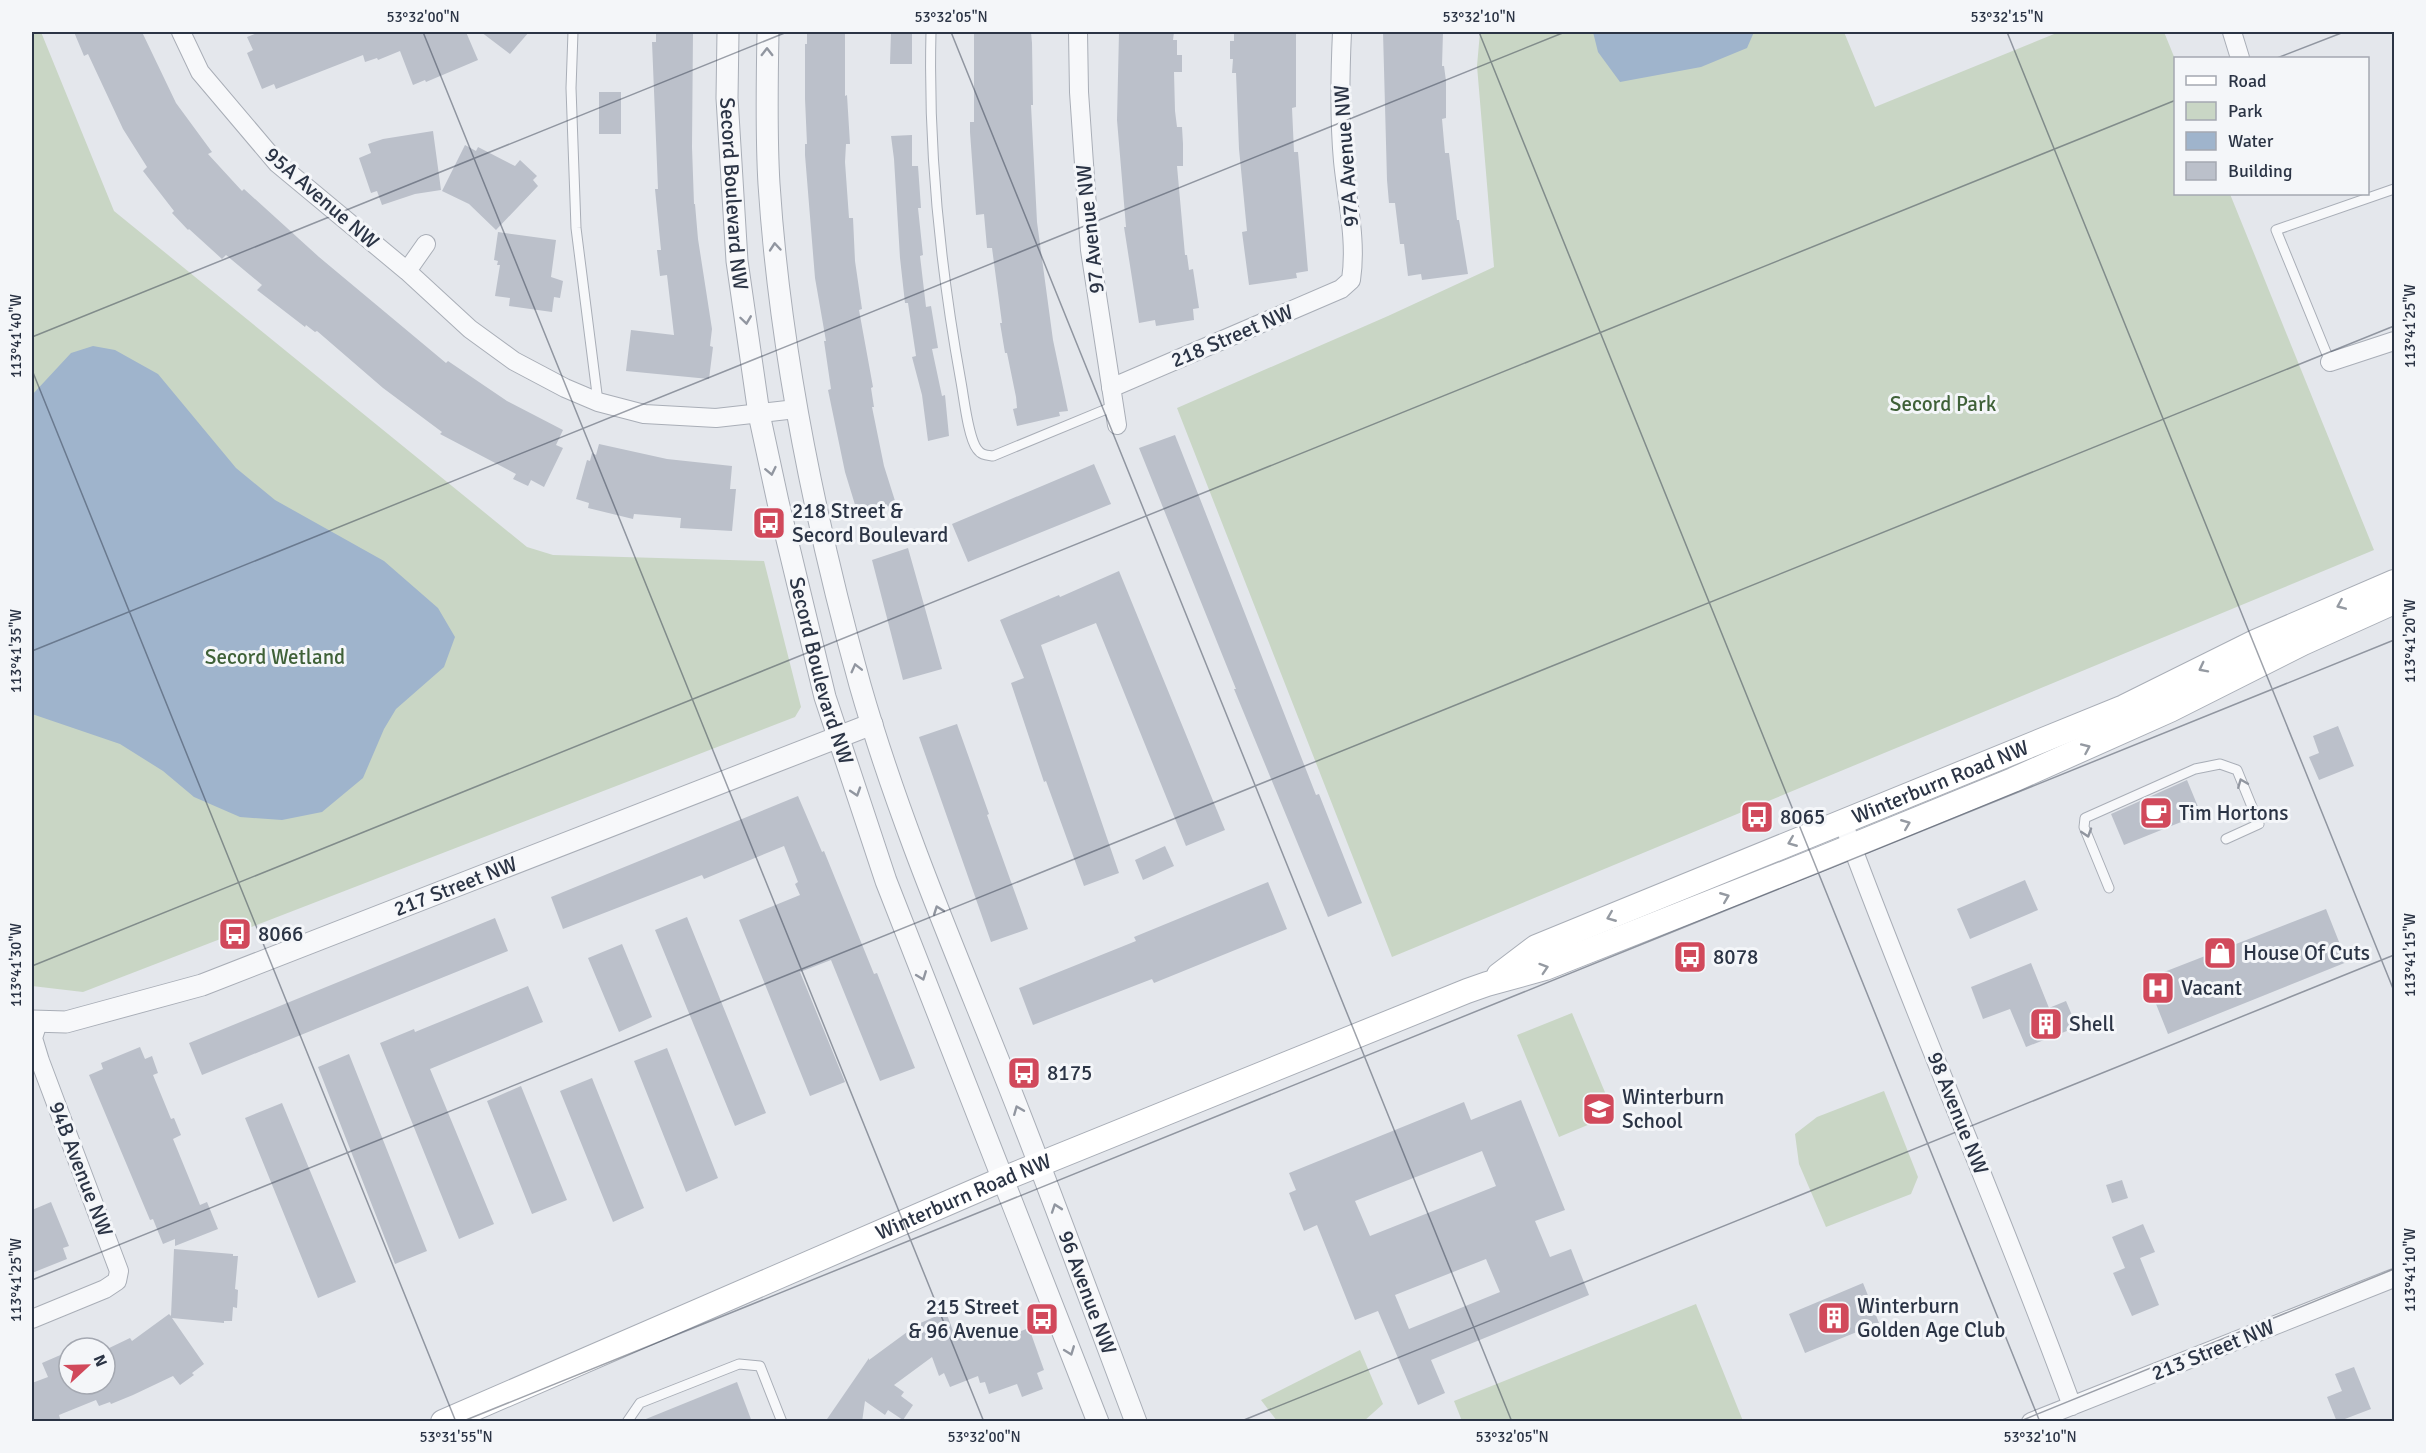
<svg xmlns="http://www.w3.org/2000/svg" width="2426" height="1453" font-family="Signika,sans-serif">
<rect width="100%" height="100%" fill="#e4e7ec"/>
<path fill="#c9d6c5" d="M32,32H41L114,211L527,547L553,555L764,561L801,707L795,717L83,992L32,986Z
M1480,32H1844L1875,107L2059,32H2164L2175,59L2176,194H2230L2374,550L1392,957L1177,408L1388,316L1494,267L1477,66Z
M1572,1013L1614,1114L1559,1137L1517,1035Z
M1884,1091L1918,1177L1911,1194L1826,1227L1799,1164L1795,1134L1817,1117Z
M1696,1304L1743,1421H1462L1454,1401Z
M1360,1350L1383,1404L1364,1421H1277L1261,1400Z"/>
<path fill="#9fb4cc" d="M1593,32H1754L1747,48L1701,67L1620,82L1598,52Z
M93,346L115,350L158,374L236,468L275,500L384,561L438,608L455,637L444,667L396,709L384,729L363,778L322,812L282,820L240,817L194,797L163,771L120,744L32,714V395L71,353Z"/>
<path fill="#bbc0ca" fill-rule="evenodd" d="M74,32H142L176,103L212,152L208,154L242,191L244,189L319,257L446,363L448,361L507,401L563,430L556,445L563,448L544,487L531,480L528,486L513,479L516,474L440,434L442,432L383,388L317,331L315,332L306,325L305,327L257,290L262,285L226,255L222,259L189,229L188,230L172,213L174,211L143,171L147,167L123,129L88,54L84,56Z
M260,32H466L478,60L426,82L425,80L413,85L400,51L378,60L377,58L365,62L363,55L276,89L274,84L262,89L247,53L253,50L247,37Z
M481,32H529L510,54Z
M656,32H693L692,147L694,204H695L698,239L712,329L710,346L713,347L709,379L626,371L631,330L674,335L667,275L660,276L657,250H661L655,189H658L652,42H656Z
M807,32H845V96L847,95L850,144H846L845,162L849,218H853L855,261L862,309L859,310L873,387L871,388L874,407H872L884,466L896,504L862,515L860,507L856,508L845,472L828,390L831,389L824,341H826L815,278L805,155V144H807L805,99V44H807Z
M891,32H912V64H890Z
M974,32H1031L1032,43L1033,105H1031L1037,222L1053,340L1068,411L1059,412L1060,416L1017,426L1013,409L1017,408L1016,397L1007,353H1005L1000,323H1002L992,248H987L984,214L976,215L970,132V122H974Z
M1119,32H1174L1173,40H1177V55H1182V72H1174L1175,111L1177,127H1182L1183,144V166H1177L1185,255H1187L1189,270L1193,269L1199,308L1193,309L1194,320L1156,326L1155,320L1139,323L1124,227H1126L1117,120Z
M1234,32H1296V107L1292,108L1294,152H1298L1308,271L1296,273L1297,278L1249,285L1242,232L1247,231L1239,149L1236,73H1232L1233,59H1230V41H1234Z
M1383,32H1443L1442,66H1444L1446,81V118L1442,119L1445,153H1449L1457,220H1459L1468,274L1422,280L1421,274L1408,276L1404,244H1400L1395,203H1389L1387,180Z
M599,92H621V134H599Z
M433,131L441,190L415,194L382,205L377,191L371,193L359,158L371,153L368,144L383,139Z
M912,135V166H918L921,208H918L923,255L920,256L926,307L931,306L938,348L932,349L942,396L945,395L949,436L928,441L922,395L912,357L916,356L908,303H905L900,258L894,159L891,136Z
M465,145L476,151L478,147L515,166L520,160L537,176L533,180L538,186L496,230L469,204L442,191Z
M498,232L556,240L551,277L563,281L560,298L554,297L552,312L509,306L510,298L495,296L500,265H497L498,261L494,260Z
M1175,435L1316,795L1319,794L1362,903L1328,917L1234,689H1236L1139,448Z
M599,444L667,459L732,466L730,489H736L732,531L680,528L681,518L634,514L633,519L588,508L589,503L576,499L587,460L590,461L592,453L596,455Z
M1094,464L1111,504L968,562L952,524Z
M908,548L942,669L903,680L872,560Z
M1119,571L1225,830L1186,846L1096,623L1041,645L1119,873L1084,886L1046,781L1044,782L1011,683L1024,678L1000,620L1059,595L1060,597Z
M957,724L989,814L987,815L1028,929L991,942L919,737Z
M2338,726L2354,766L2319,780L2309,757L2319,753L2313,736Z
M2187,780L2201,814L2124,845L2111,814Z
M798,796L822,852L824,851L874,974L877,973L915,1068L880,1081L831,960L800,972L845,1082L810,1096L739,920L800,895L795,884L798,882L784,846L704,879L702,875L563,929L551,897Z
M1165,846L1174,866L1143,880L1135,860Z
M2025,880L2038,910L1970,939L1957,909Z
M1268,882L1287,929L1154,983L1152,979L1033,1025L1019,988L1136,941L1134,937Z
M2326,909L2347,962L2168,1034L2146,979Z
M687,917L766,1113L735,1126L655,930Z
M495,918L508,951L202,1075L189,1043Z
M622,944L652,1017L619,1032L588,958Z
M2031,963L2049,1008L2066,1001L2077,1027L2026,1047L2010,1009L1983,1019L1971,987Z
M528,986L543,1022L430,1069L494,1224L459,1239L380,1043L414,1029L415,1032Z
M140,1047L145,1059L152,1056L158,1073L153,1075L171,1119L174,1118L181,1135L173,1139L200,1205L207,1202L218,1229L175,1246V1239L163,1244L153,1219L150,1220L89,1075L103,1069L101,1063Z
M667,1048L718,1178L686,1192L634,1061Z
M349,1054L427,1251L395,1264L318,1067Z
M592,1078L644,1208L613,1222L560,1091Z
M521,1086L567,1200L532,1214L487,1101Z
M1521,1100L1565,1210L1535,1221L1550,1257L1571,1249L1589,1295L1431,1360L1445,1393L1418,1405L1378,1311L1355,1320L1317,1225L1304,1231L1289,1193L1296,1190L1289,1173L1464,1102L1471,1120ZM1482,1151L1496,1186L1370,1236L1355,1201ZM1486,1259L1500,1292L1409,1329L1395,1295Z
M282,1103L356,1282L318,1298L245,1118Z
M2122,1180L2128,1198L2112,1203L2106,1185Z
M51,1202L69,1246L63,1248L67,1259L32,1273V1210Z
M2143,1224L2155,1252L2140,1258L2159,1305L2132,1316L2113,1273L2125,1268L2112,1237Z
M174,1249L233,1254V1256H238L235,1289L238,1290L237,1308L233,1307L232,1321H224V1323L172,1318L204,1364L192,1373L194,1375L180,1385L173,1376L133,1395L111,1404L110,1402L99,1406L96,1400L59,1415L61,1422H32V1383L48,1377L42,1363L65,1353L69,1363V1384H105V1350L130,1338L132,1341L169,1314L171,1316Z
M1863,1283L1879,1323L1805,1353L1789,1314Z
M946,1312L956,1339L988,1327L989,1330L992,1329L996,1341L1029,1328L1044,1370L1037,1373L1043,1389L1022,1397L1017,1384L989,1394L985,1382L980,1383L978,1376L950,1387L944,1373L939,1376L932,1357L894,1385L904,1392L901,1396L913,1405L903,1420L888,1410L885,1415L865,1401L862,1422H825L869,1358V1360L918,1324Z
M2354,1367L2371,1409L2337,1422L2327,1397L2342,1391L2335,1374Z
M737,1382L752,1422H641V1421Z"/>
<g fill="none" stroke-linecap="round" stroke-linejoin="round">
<g stroke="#a9aeb7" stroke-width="11">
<path id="service" d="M573,32L571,88L576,228L598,402
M931,32C928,150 940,266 961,382C964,398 968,437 977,449C981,455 986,455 993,456L1114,406
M2330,362L2276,230L2394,189
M2109,888L2084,827L2085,818L2195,769L2220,764L2237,770L2259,824L2226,839
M627,1422L640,1403L739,1364L760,1366L782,1422"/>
</g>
<g stroke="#a9aeb7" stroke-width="20">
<path id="minor" d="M181,32L200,72L277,163L407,271L470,329L514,361L565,388L598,402L644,414L716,418L796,409
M1078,32L1079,92L1090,250L1117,425
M2232,32L2240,58
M407,271L426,244
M2330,362L2394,341
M1111,388L1341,289L1351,280C1357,240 1347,201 1343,161C1339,117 1340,75 1342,32
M1843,822C1915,1018 2000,1209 2072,1406
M32,1319L105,1289L117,1281L119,1271L40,1061L33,1038L38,1022
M2031,1422L2394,1278"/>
</g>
<g stroke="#a9aeb7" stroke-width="23">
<g id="tertiary">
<path id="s1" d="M728,32L727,98L737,261L759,414L778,502L825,697L886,881L1098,1422"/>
<path id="s2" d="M768,32C767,82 766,134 769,184C780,354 815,522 860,685C898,818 953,946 1004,1074C1050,1189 1092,1306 1136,1422"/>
<path id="s3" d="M32,1021L66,1022L202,985L872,724"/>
</g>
</g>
<g stroke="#a9aeb7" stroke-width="26">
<g id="secondary">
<path id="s4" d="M1499,975L1536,947L2124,707L2255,642L2394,582"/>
<path id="s5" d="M443,1422L1003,1179L1467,991L1487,984L1545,968L1823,858L2013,780L2170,710L2303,643L2394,602"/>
</g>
</g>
<use href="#service" stroke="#f7f8fa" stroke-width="9"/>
<use href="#minor" stroke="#f7f8fa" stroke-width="18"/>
<use href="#tertiary" stroke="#f7f8fa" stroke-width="21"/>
<use href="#secondary" stroke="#fff" stroke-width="24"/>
</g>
<defs><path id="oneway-chevron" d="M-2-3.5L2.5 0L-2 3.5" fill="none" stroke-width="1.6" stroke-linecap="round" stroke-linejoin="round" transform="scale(1.5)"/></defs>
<g stroke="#9196a0">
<use href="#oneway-chevron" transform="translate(767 52) rotate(-90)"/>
<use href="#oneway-chevron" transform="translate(775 247) rotate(-95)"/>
<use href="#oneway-chevron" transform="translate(746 320) rotate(82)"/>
<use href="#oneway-chevron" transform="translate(771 471) rotate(78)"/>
<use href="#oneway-chevron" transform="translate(856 668) rotate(-104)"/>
<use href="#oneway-chevron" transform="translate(2242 783) rotate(-112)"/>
<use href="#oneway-chevron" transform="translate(856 792) rotate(72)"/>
<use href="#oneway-chevron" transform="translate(2087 833) rotate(72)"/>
<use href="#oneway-chevron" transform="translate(938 910) rotate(-110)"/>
<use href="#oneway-chevron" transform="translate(922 976) rotate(69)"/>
<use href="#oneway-chevron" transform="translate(1018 1110) rotate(-112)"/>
<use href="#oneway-chevron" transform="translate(1056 1208) rotate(-109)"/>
<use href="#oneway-chevron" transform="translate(1070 1351) rotate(69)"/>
</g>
<g stroke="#959aa2">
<use href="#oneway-chevron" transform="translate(2341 605) rotate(157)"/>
<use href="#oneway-chevron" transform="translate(2203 668) rotate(153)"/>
<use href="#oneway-chevron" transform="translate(2086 748) rotate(-24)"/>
<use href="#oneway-chevron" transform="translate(1906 824) rotate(-22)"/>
<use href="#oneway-chevron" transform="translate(1792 842) rotate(158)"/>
<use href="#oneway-chevron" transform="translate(1725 897) rotate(-22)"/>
<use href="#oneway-chevron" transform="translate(1611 917) rotate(158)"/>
<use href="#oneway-chevron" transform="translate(1544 968) rotate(-18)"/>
</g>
<path fill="none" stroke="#2b3445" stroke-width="1.5" stroke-opacity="0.45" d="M423,32L984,1422M951,32L1512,1422M1479,32L2040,1422M2007,32L2394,991M2277,58L2344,32M32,337L787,32M32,370L456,1422M32,651L1565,32M32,966L2176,100M32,1280L2394,326M461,1422L2394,640M1239,1422L2394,955M2018,1422L2394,1269"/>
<defs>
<g id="bus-square" transform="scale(1.725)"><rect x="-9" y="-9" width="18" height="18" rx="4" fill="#d1495b" stroke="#f4f6f9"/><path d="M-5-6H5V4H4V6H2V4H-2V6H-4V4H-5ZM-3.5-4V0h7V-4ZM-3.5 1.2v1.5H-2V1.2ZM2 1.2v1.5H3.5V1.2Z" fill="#fff"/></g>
<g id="cafe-square" transform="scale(1.725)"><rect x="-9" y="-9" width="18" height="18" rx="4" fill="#d1495b" stroke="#f4f6f9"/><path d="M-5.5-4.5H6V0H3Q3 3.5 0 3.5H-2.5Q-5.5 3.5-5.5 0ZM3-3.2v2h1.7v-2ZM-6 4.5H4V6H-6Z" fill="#fff"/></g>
<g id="shop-square" transform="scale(1.725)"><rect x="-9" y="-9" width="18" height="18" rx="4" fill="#d1495b" stroke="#f4f6f9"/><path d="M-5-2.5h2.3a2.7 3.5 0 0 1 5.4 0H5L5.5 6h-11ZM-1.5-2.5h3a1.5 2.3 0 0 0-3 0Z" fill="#fff"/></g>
<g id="hospital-square" transform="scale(1.725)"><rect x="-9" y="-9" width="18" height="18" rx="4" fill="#d1495b" stroke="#f4f6f9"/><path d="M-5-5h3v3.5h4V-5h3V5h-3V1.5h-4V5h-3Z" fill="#fff"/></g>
<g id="building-square" transform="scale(1.725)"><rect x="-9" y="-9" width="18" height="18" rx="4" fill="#d1495b" stroke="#f4f6f9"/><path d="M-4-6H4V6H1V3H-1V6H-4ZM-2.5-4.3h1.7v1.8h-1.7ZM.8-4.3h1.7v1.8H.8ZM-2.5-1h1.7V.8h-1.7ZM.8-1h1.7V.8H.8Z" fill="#fff"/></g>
<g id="school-square" transform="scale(1.725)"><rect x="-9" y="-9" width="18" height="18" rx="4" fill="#d1495b" stroke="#f4f6f9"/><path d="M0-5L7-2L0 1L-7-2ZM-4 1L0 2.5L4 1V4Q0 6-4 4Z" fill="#fff"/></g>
</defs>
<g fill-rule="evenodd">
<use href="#bus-square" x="769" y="523"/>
<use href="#cafe-square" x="2156" y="813"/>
<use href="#bus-square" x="1757" y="817"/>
<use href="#bus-square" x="235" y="934"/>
<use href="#shop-square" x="2220" y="953"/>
<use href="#bus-square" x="1690" y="957"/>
<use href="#hospital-square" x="2158" y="988"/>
<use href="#building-square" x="2046" y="1024"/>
<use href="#bus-square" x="1024" y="1073"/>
<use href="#school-square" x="1599" y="1109"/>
<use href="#building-square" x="1834" y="1318"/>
<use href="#bus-square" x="1042" y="1319"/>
</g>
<g text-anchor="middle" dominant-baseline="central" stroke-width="6" stroke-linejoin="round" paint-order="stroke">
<g font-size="21" fill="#2b3445" stroke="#f4f6f9">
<text transform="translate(1346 156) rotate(-94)">97A Avenue NW</text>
<text stroke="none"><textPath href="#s1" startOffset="162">Secord Boulevard NW</textPath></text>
<text transform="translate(322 198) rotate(41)">95A Avenue NW</text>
<text transform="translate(1090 229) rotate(-96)">97 Avenue NW</text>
<text transform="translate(1232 336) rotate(-23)">218 Street NW</text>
<text stroke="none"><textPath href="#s1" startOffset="648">Secord Boulevard NW</textPath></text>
<text stroke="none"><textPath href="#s4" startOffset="483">Winterburn Road NW</textPath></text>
<text stroke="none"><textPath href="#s3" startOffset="447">217 Street NW</textPath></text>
<text transform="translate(1958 1113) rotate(68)">98 Avenue NW</text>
<text transform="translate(81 1169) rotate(69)">94B Avenue NW</text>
<text stroke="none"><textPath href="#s5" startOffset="567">Winterburn Road NW</textPath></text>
<text stroke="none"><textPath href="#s2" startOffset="1311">96 Avenue NW</textPath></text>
<text transform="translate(2213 1350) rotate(-22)">213 Street NW</text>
</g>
<g font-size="21" fill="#3f6138" stroke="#f4f6f9">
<text x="1943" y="404">Secord Park</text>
<text x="275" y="657">Secord Wetland</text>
</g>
<g font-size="21" fill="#2b3445" stroke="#f4f6f9" text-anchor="start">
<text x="792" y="511">218 Street &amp;<tspan x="792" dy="24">Secord Boulevard</tspan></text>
<text x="2179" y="813">Tim Hortons</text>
<text x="1780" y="817">8065</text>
<text x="258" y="934">8066</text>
<text x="2243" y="953">House Of Cuts</text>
<text x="1713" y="957">8078</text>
<text x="2181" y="988">Vacant</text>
<text x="2069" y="1024">Shell</text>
<text x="1047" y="1073">8175</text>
<text x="1622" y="1097">Winterburn<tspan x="1622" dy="24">School</tspan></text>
<text x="1857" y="1306">Winterburn<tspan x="1857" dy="24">Golden Age Club</tspan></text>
<text x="1019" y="1307" text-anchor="end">215 Street<tspan x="1019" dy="24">&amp; 96 Avenue</tspan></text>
</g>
</g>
<rect width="2426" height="1453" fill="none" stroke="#f4f6f9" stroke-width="66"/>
<rect x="2174" y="57" width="195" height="138" fill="#f4f6f9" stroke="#a4a8b1" stroke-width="1.5"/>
<rect x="2186" y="76" width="30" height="9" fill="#ffffff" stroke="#a4a8b1" stroke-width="1.5"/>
<text x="2228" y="87" font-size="18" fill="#2b3445">Road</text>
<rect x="2186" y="102" width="30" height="18" fill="#c9d6c5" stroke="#a4a8b1" stroke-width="1.5"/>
<text x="2228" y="117" font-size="18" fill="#2b3445">Park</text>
<rect x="2186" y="132" width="30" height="18" fill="#9fb4cc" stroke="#a4a8b1" stroke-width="1.5"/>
<text x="2228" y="147" font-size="18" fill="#2b3445">Water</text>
<rect x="2186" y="162" width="30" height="18" fill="#bbc0ca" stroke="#a4a8b1" stroke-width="1.5"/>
<text x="2228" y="177" font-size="18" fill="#2b3445">Building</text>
<g transform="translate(87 1366) rotate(68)"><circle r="28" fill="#f4f6f9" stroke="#a4a8b1" stroke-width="1.5"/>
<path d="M0-4.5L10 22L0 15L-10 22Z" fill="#d1495b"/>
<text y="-9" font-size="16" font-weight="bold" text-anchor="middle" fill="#2b3445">N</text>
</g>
<rect x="33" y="33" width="2360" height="1387" fill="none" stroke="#2b3445" stroke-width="2"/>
<g font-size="15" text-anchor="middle" fill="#2b3445">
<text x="423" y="22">53°32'00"N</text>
<text x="951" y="22">53°32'05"N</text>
<text x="1479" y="22">53°32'10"N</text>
<text x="2007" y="22">53°32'15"N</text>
<text transform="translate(2410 326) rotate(-90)" y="5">113°41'25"W</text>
<text transform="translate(16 336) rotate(-90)" y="5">113°41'40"W</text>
<text transform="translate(2410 641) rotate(-90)" y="5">113°41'20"W</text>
<text transform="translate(16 651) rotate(-90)" y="5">113°41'35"W</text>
<text transform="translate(2410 955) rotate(-90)" y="5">113°41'15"W</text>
<text transform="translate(16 965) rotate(-90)" y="5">113°41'30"W</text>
<text transform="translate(2410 1270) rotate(-90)" y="5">113°41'10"W</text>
<text transform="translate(16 1280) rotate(-90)" y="5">113°41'25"W</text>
<text x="456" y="1442">53°31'55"N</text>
<text x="984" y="1442">53°32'00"N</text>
<text x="1512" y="1442">53°32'05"N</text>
<text x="2040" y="1442">53°32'10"N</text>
</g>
</svg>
